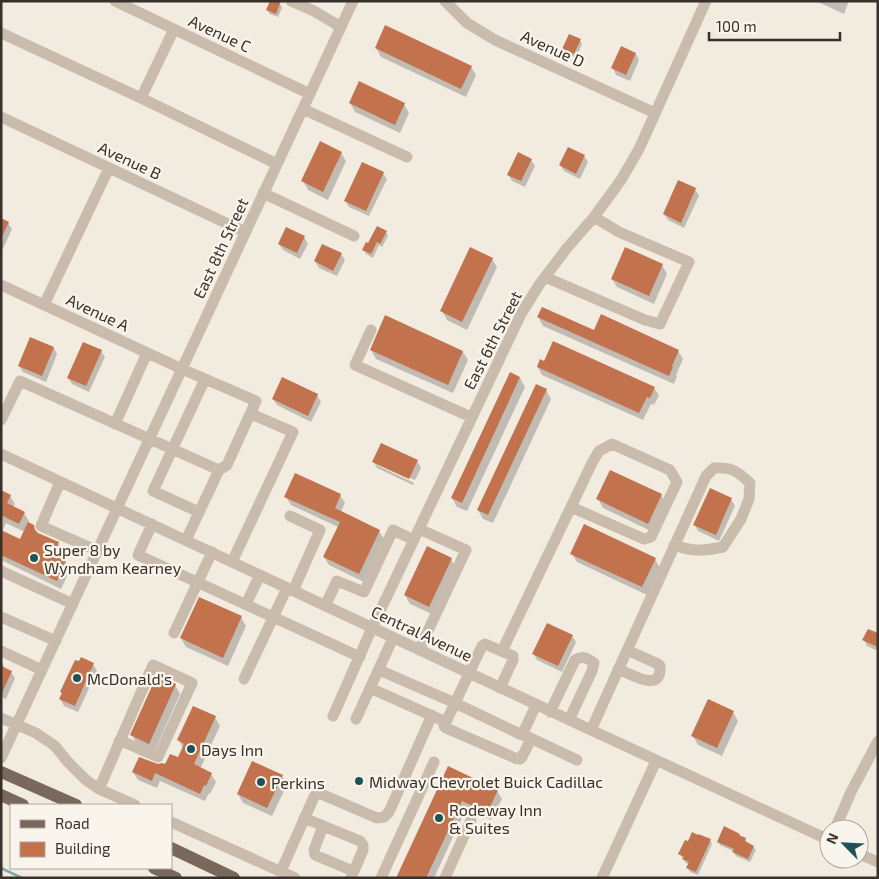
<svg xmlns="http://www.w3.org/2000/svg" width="879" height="879" font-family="'Exo 2',sans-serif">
<rect width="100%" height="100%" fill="#f2ebe0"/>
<path fill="#0003" fill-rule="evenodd" d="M816,1H849L844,14Z
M280,4L282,8L278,17L270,14L267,10Z
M580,40L582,44L576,58L566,53L563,49Z
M376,48L471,67L476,75L466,97L381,57Z
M636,54L639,60L630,81L616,75L613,68Z
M350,103L404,104L409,113L400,133L355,112Z
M341,153L346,161L328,200L308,190L303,181Z
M584,156L588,162L580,179L564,171L560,165Z
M531,160L535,166L525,187L512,181L508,174Z
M383,173L387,179L369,216L349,207L345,201Z
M679,182L695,189L699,196L684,228L668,220L664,214Z
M1,220L8,223L12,229L1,253Z
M386,232L388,236L382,247L379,245L373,258L366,254L364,250L369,244Z
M304,237L308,244L300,259L283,250L279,244Z
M341,254L345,260L337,276L319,268L315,261Z
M492,259L497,267L467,330L447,320L442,311Z
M662,265L667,274L654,304L617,287L612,279Z
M538,317L594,332L678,351L683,359L676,375L677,376L674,384L543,326Z
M31,338L54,348L57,354L46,382L23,372L19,366Z
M371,350L463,352L468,360L453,393L376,359Z
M101,351L105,357L89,392L72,384L68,378Z
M545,362L654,388L659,395L654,405L651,404L643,420L542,375L538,367Z
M510,374L520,378L525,387L467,511L457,507L452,498Z
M546,390L551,399L493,523L483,519L478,510Z
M317,395L321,402L311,422L277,405L273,399Z
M417,461L421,468L415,480L377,463V465L414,483L413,485L377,468L374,462Z
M711,490L731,499L735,506L719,541L698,531L695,525Z
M1,491L10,496L15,504L13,508L24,513L29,521L28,523L33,526L38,534L58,543L63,551L59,559L65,562L70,570L61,589L1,560ZM6,523L25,532L21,541L2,532Z
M340,495L345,503L341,512L379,531L384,539L364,582L329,565L324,557L338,527L291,505L286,497Z
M661,495L666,504L653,532L603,508L598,499Z
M572,554L655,559L660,568L647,595L577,562Z
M451,559L456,568L434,615L410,604L405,595Z
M241,617L246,626L228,666L186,647L181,638Z
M878,635V651L867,646L864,640Z
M572,636L576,642L562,672L537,660L534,654Z
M1,662L6,669L11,672L15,678L6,699L1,697Z
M93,664L97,671L78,712L64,706L60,699Z
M175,685L180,694L154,752L137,744L132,735Z
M733,712L738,721L722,756L698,745L693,736Z
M215,717L220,726L200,769L211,774L216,782L210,794L209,793L205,801L160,781L157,788L138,780L133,772L158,766H165L178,759L183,748L179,740Z
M448,768L497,791L502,799L491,820L466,809L434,878H397Z
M282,776L287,785L272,816L243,803L238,794Z
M739,835L740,837L745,839L747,843L753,847L756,850L750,862L736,856L733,851L720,845L718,842Z
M710,840L712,844L698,875L690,872L688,868L689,865L686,863L680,854Z"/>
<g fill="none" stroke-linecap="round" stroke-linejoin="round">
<path stroke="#7fa9ae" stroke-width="2.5" d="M1,868L22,878"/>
</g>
<path fill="#c2734e" d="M270,1H281L276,14L266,10Z
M385,25L472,66L461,89L375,48Z
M569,34L581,39L574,54L562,49Z
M621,46L636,53L626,75L611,68Z
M359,81L405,103L395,125L349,103Z
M320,141L342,152L323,192L301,181Z
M568,147L585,155L576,174L559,165Z
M518,152L532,159L521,181L507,175Z
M362,162L384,172L366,211L344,201Z
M678,180L696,188L681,223L663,214Z
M1,218L9,222L1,239Z
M377,226L387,231L380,244L377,242L371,254L362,250L366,242L368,243Z
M286,227L305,236L297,253L278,244Z
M322,244L342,253L333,271L314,261Z
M470,247L493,258L462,322L440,311Z
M625,247L663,264L649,296L611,279Z
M542,307L594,330L601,314L679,350L672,366L673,367L669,376L537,317Z
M385,315L463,351L448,385L370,350Z
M30,337L54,347L42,376L18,366Z
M553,341L655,387L650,398L647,397L639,413L537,367L540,359L544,361Z
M83,342L102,350L86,386L67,378Z
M510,372L520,377L462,503L451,498Z
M282,377L318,394L308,416L272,399Z
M536,384L547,389L488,515L477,510Z
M381,443L418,460L409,479L372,462Z
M610,470L662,494L648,524L596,499Z
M295,473L341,494L335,508L380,530L359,574L323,557L340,522L284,497Z
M710,488L732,498L716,535L693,525Z
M1,490L11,495L7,503L25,512L19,524L1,515Z
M28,522L34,525L35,530L38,533L59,542L53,555L66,561L57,581L1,555V530L20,539Z
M584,524L656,558L642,587L570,554Z
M427,546L452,558L429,607L404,595Z
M199,597L242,616L223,658L180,638Z
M547,623L573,635L558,666L532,654Z
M868,629L878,633V647L862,640Z
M81,657L94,663L75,706L59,699L62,693L60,692L75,660L79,661Z
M1,666L12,671L1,695Z
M157,675L176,684L149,744L130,735Z
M708,699L734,711L717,748L691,736Z
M193,706L216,716L194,764L212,773L206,786L204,785L200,794L155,773L152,781L132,772L139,757L158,764L162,763L165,764L170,754L178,757L184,744L177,740Z
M252,761L283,775L267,808L237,794Z
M448,766L498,790L487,813L462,801L426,878H396Z
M724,826L740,834L739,835L746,838L745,841L754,846L748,859L732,852L734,849L717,842Z
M692,832L698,835V834L711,839L696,872L686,868L689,862L682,859L684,857L678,854L685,840L688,841Z"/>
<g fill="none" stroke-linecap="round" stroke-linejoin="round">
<path stroke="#cabcac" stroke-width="11" d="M115,1L310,94
M291,1L314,11L341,27
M445,1L467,23L495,40L655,113
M1,33L141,98L277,164
M141,98L174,29
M303,109L407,157
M1,117L245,232
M263,193L354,236
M545,277L645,320L660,324L689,262L619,232L594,217
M1,285L182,369L256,401L227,465L219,470L186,540
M44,305L109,168
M371,330L355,365L471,417
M1,420L20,381L219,470
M115,424L147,353
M1,454L591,730L829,840
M60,482L41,526L98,551
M199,512L153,491L205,379
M290,516L320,530L293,591
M152,524L138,555L360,657
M419,529L466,550L419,650
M232,562L293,432L251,414
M1,571L73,604
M246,604L260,575
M325,606L337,581L364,592L393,530L414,540
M1,617L56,641
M174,633L212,552
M1,651L42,670
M502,651L592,463L599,451L612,444L670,470L677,482L651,537L644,539L571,507
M618,669C631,674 662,694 660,666L658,664L627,650
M379,670L455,703L444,726L446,728L515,758L520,759L522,757L531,739
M244,679L287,588
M370,688L446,722
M500,688L513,660V656L485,644L482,646L455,703L522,735L536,705
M550,712L575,660C582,655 587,658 594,663L592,671L569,720
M333,716L372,628L521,314L539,285L567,248L594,217L621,180L639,149L706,1
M1,718L36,733L55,746L67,761L86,780L99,789L135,805
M356,719L393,638
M591,730L706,476L714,468C732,467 737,471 750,483L749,499L741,519L723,547C703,551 694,552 674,545
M526,736L577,760
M1,758L353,1
M99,789L153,665L192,683L158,757L126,743L119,741
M304,818L360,841L363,845V850L351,878
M171,822L295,878
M323,826L314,850L315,855L353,871
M835,829L851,792L878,741
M859,854L878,862
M281,871L314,797L317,794H321L377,818L384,817L389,812L432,715
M381,878L434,762
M445,878L471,820
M602,878L656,761"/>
<path stroke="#7a685c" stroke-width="12" d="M1,772L76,805
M1,795L23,805
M171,848L234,878
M154,868L176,878"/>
</g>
<g fill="#215159" stroke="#faf5ec" stroke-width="2">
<circle cx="34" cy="558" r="5"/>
<circle cx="77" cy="678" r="5"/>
<circle cx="191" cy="749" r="5"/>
<circle cx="359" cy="781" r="5"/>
<circle cx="261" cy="782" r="5"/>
<circle cx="439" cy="818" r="5"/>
</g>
<g text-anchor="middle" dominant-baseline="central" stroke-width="4.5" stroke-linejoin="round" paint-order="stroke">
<g font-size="16" fill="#38302a" stroke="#faf5ec">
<text transform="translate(220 33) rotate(25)">Avenue C</text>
<text transform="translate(553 48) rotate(24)">Avenue D</text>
<text transform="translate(130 160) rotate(25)">Avenue B</text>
<text transform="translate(220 248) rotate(-65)">East 8th Street</text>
<text transform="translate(98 312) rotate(25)">Avenue A</text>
<text transform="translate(492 340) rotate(-63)">East 6th Street</text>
<text transform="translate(422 633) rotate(25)">Central Avenue</text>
</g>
<g font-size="16" fill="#38302a" stroke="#faf5ec" text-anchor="start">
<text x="44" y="549">Super 8 by<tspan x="44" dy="18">Wyndham Kearney</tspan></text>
<text x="87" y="678">McDonald's</text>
<text x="201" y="749">Days Inn</text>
<text x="369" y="781">Midway Chevrolet Buick Cadillac</text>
<text x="271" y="782">Perkins</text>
<text x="449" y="809">Rodeway Inn<tspan x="449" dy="18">&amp; Suites</tspan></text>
</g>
</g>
<rect width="879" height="879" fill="none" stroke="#38302a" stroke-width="5"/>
<rect x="10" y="804" width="162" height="65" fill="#faf5ec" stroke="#aca69e"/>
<rect x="20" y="820" width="25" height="8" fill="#7a685c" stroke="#aca69e"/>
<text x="55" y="829" font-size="15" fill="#38302a">Road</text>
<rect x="20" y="842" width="25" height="15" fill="#c2734e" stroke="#aca69e"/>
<text x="55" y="854" font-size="15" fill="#38302a">Building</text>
<g transform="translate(844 844) rotate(294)"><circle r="24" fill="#faf5ec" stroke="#aca69e"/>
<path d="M0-4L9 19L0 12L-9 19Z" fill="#215159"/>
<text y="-8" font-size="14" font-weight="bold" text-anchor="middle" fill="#38302a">N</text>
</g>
<path d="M709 32v8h131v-8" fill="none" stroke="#38302a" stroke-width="2.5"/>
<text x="716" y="32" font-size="15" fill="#38302a" stroke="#faf5ec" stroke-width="4" paint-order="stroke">100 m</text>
</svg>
